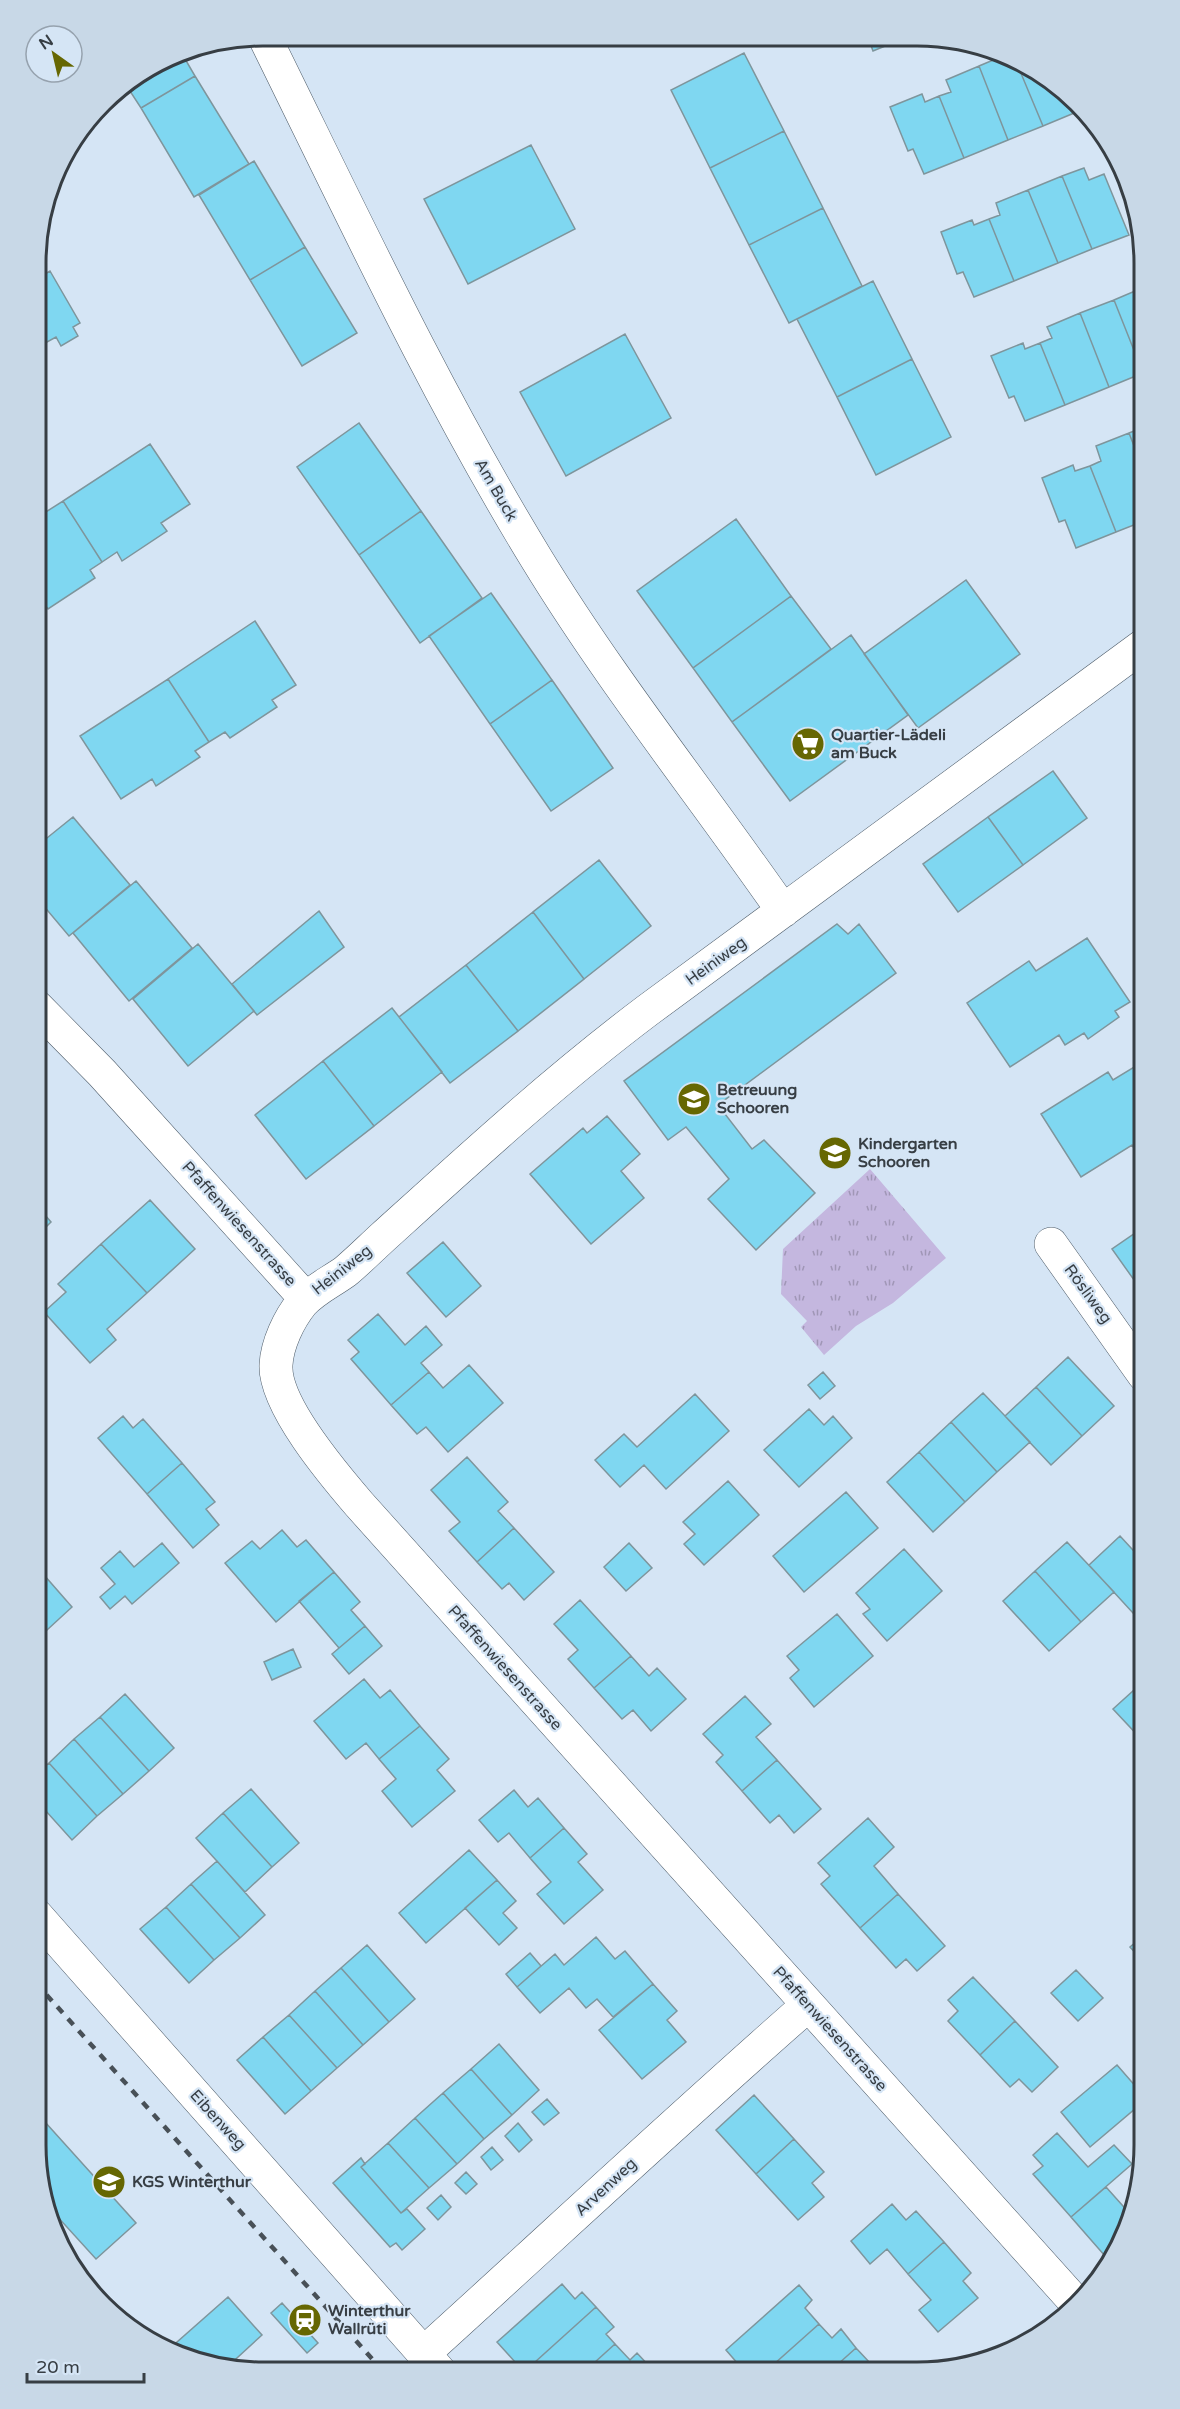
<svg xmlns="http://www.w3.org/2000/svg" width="1180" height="2409" font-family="'Varela Round',sans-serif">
<defs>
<pattern id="park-tufts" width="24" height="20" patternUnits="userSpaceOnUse" patternTransform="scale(1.5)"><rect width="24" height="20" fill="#c4b7df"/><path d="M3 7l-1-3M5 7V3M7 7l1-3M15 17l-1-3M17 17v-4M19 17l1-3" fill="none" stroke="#a096b6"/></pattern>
</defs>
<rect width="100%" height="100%" fill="#d5e5f5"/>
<path fill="url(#park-tufts)" d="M870,1169L946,1258L893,1303L856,1326L824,1355L801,1327L807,1321L781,1294L783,1249Z"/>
<path fill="#7fd7f1" stroke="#7e959c" stroke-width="1.5" d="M869,40H900L873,51Z
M181,52L195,76L141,108L126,85Z
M744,53L784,131L710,168L671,90Z
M1005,55L1015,59L1043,126L1008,140L979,66Z
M1015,59L1067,93L1076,103L1079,111L1043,126Z
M979,66L1008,140L964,158L939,96L951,92L946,80Z
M195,76L249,164L194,197L141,108Z
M922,94L925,102L939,96L964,158L924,174L913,149L908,151L890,107Z
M784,131L823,208L749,245L710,168Z
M531,145L575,229L468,284L424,199Z
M254,161L305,247L250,280L199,195Z
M1084,168L1089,180L1104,174L1129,235L1092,249L1062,176Z
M1062,176L1092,249L1058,263L1028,190Z
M1028,190L1058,263L1014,281L989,219L1000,215L996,203Z
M823,208L862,286L789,323L749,245Z
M989,219L1014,281L974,297L963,272L957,274L941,232L972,220L974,225Z
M305,247L357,333L302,366L250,280Z
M50,271L80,323L73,327L78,336L61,346L56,337L38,347V278Z
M873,281L912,359L837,397L797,319Z
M1135,291L1140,304L1144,303L1143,373L1114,300Z
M1114,300L1143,373L1109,387L1080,313Z
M1080,313L1109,387L1065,405L1040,343L1052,338L1047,327Z
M625,334L671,418L566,476L520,392Z
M1023,343L1025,349L1040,343L1065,405L1025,421L1014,396L1009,398L991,356Z
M912,359L951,437L876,475L837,397Z
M359,423L421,511L359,555L297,467Z
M1144,427V472L1129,433Z
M1129,433L1144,472V521L1116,532L1090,466L1101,461L1096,446Z
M150,444L190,504L161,523L167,531L122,561L117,552L102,562L63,501Z
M1073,465L1075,471L1090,466L1116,532L1076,548L1065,520L1059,522L1042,478Z
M63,501L102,562L90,570L95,578L48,609L42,601L38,604V517Z
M421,511L482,598L420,643L359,555Z
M736,519L791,596L693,668L637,591Z
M966,580L1020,654L918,728L864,654Z
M491,593L552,680L490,724L429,636Z
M791,596L831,649L732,722L693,668Z
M255,621L296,685L272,700L277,707L230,738L225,732L209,742L168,679Z
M851,635L908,715L790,801L732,722Z
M168,679L209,742L195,751L200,757L156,786L152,779L121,799L80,736Z
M552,680L613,768L551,811L490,724Z
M1053,771L1087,818L1023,865L988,817Z
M73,817L130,885L69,936L37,898V846Z
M988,817L1023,865L958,912L923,864Z
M599,860L651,926L584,979L533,912Z
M136,881L192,948L129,1001L73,933Z
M319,911L344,947L257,1015L232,984Z
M533,912L584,979L518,1031L466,965Z
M837,924L848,934L859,924L896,973L718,1105L752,1149L764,1140L815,1193L756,1250L708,1199L729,1179L686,1127L668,1140L624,1081Z
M1087,938L1130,1002L1115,1011L1119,1017L1088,1039L1084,1033L1065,1045L1059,1035L1010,1067L967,1003L1029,961L1036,971Z
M198,944L254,1011L188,1066L133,999Z
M466,965L518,1031L450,1083L399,1017Z
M392,1008L442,1072L374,1126L323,1061Z
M323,1061L374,1126L306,1179L255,1115Z
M1144,1061V1153L1139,1156L1132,1145L1081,1177L1041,1114L1108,1072L1113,1080Z
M607,1116L640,1154L621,1171L644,1198L591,1244L530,1174L583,1128L587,1133Z
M150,1200L195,1249L147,1293L101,1244Z
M45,1215L51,1222L42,1231L37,1222Z
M1144,1227V1294L1112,1249Z
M443,1242L481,1286L446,1317L407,1273Z
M101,1244L147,1293L107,1329L116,1340L90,1363L44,1312L66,1292L58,1284Z
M378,1314L405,1345L426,1326L442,1345L421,1363L429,1372L391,1405L351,1359L359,1352L348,1340Z
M1068,1357L1114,1406L1082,1436L1036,1387Z
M469,1365L503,1403L448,1452L426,1427L417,1434L391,1405L429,1372L443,1388Z
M823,1372L835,1386L820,1399L808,1385Z
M1036,1387L1082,1436L1051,1465L1005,1416Z
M983,1393L1030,1442L997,1472L951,1422Z
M695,1394L729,1431L666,1489L644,1465L620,1487L595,1460L624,1434L637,1447Z
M809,1409L824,1425L833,1416L852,1438L799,1487L764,1450Z
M123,1416L133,1428L143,1419L182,1463L147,1494L98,1438Z
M951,1422L997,1472L965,1502L919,1452Z
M919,1452L965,1502L933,1532L887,1482Z
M467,1457L508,1502L498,1511L514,1528L477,1562L449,1531L460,1522L431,1490Z
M182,1463L215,1502L206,1509L219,1525L193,1548L147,1494Z
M728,1481L759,1515L704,1565L684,1544L695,1534L683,1522Z
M846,1492L878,1528L804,1592L773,1556Z
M514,1528L554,1572L524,1600L509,1583L502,1589L477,1562Z
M282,1530L297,1547L306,1540L334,1572L276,1622L225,1563L252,1541L260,1549Z
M1120,1536L1144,1562V1603L1133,1613L1089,1565Z
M1067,1542L1114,1592L1081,1622L1035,1571Z
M162,1543L179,1563L132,1604L125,1596L110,1609L100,1597L115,1584L101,1568L120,1551L134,1567Z
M629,1543L652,1568L626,1591L604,1567Z
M904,1549L942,1591L887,1641L863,1614L870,1609L856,1593Z
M37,1567L72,1607L47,1630L37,1619Z
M1035,1571L1081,1622L1049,1651L1003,1601Z
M334,1572L360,1602L351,1610L365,1626L339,1648L299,1601Z
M580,1600L631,1656L594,1688L568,1659L578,1650L554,1624Z
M837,1614L873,1656L814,1707L790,1678L799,1670L787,1656Z
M37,1619L47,1630L37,1639Z
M365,1626L382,1646L349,1674L332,1654Z
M293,1649L301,1667L272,1680L264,1662Z
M631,1656L649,1676L657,1668L686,1699L651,1731L633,1710L622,1719L594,1688Z
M364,1679L380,1698L390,1690L420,1726L379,1759L366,1743L346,1759L314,1721Z
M1144,1681V1742L1113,1709Z
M125,1694L174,1748L149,1771L100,1717Z
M745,1696L771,1724L756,1737L777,1760L742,1791L716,1762L723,1755L703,1734Z
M100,1717L149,1771L123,1794L74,1739Z
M420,1726L449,1759L437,1770L455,1791L412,1827L382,1791L396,1779L379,1759Z
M74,1739L123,1794L97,1816L49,1763Z
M777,1760L821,1809L794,1833L779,1815L770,1823L742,1791Z
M49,1763L97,1816L72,1840L36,1800V1774Z
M251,1789L299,1843L272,1867L223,1813Z
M514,1790L528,1807L538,1798L564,1828L530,1858L509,1833L498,1842L479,1820Z
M223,1813L272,1867L245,1892L196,1838Z
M868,1818L894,1847L874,1866L898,1894L860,1928L821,1884L830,1876L818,1863Z
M564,1828L587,1854L578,1862L603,1890L564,1924L537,1894L551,1882L530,1858Z
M469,1850L497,1880L426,1943L399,1913Z
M217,1861L265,1915L240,1938L191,1884Z
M497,1880L516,1901L503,1913L517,1928L499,1945L465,1908Z
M191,1884L240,1938L214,1960L166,1907Z
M898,1894L945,1946L917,1971L906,1959L896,1968L860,1928Z
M166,1907L214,1960L189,1983L140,1929Z
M1144,1935V1962L1130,1947Z
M596,1937L615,1959L625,1951L653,1984L613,2017L597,1999L586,2008L569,1988L540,2013L517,1987L555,1954L564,1965Z
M367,1945L415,1999L389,2022L341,1968Z
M530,1953L541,1966L517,1987L506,1974Z
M341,1968L389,2022L363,2045L315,1991Z
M1076,1970L1103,1998L1078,2021L1051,1993Z
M973,1977L1015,2021L980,2055L948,2021L958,2011L948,2000Z
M653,1984L677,2011L667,2020L686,2042L642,2079L599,2030Z
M315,1991L363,2045L337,2068L289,2015Z
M289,2015L337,2068L311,2091L263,2037Z
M1015,2021L1058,2067L1032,2092L1019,2079L1010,2087L980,2055Z
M263,2037L311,2091L285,2114L237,2060Z
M499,2044L539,2090L512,2115L471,2069Z
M1117,2065L1144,2096L1143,2102L1090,2147L1061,2112Z
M471,2069L512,2115L484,2139L443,2093Z
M443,2093L484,2139L457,2164L415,2118Z
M754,2095L794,2139L756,2174L716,2130Z
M547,2099L559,2113L544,2125L532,2112Z
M36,2112L136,2223L96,2259L45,2203L36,2145Z
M415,2118L457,2164L429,2188L388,2143Z
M518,2123L532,2140L519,2152L505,2136Z
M1057,2133L1088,2167L1114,2145L1132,2164L1071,2217L1033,2174L1043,2166L1033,2155Z
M794,2139L824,2172L812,2183L824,2197L798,2220L756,2174Z
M388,2143L429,2188L401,2213L361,2167Z
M492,2147L503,2160L491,2170L481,2157Z
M361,2158L365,2164L361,2167L401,2213L407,2209L425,2229L402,2250L396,2243L390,2247L333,2183Z
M466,2172L477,2184L466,2194L455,2183Z
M1106,2187L1131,2215L1127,2232L1116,2250L1114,2248L1105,2256L1071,2217Z
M441,2195L451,2207L438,2220L427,2208Z
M892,2204L906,2220L916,2211L944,2242L908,2274L887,2249L870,2264L851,2241Z
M944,2242L971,2273L963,2281L978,2298L938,2332L919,2310L931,2300L908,2274Z
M562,2284L575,2299L582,2292L596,2307L524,2372L497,2342Z
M799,2285L812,2300L805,2308L819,2324L764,2373L745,2372L726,2350Z
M228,2297L262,2335L225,2369L176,2356L168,2350Z
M282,2303L318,2343L307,2353L271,2313Z
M596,2307L614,2327L606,2334L615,2344L584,2372H524Z
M819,2324L832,2338L841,2329L856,2348L828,2373H764Z
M615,2344L630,2360L637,2353L650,2367L644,2372H584Z
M856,2348L871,2364L862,2373H828Z
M979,2352L987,2361L965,2365Z"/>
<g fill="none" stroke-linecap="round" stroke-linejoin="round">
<g stroke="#4e5c69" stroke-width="34">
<path id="minor" d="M264,36C351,212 434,391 536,558C611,681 701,793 783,911
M37,1007L102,1073L306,1299
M1051,1244L1144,1375
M36,1915L440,2372
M1076,2303L359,1504C334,1475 274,1404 276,1365C277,1344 289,1319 302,1303C315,1289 331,1282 346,1271C359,1260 371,1248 383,1237C469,1159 555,1080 648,1010L1144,645
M424,2353C552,2237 678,2119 808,2005"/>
</g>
<use href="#minor" stroke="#fff" stroke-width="33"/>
<path stroke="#485057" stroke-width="4.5" stroke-dasharray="8 8" stroke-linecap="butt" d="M36,1983L383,2371"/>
</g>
<defs>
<g id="supermarket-disc" transform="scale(1.725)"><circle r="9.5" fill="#666702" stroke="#d5e5f5"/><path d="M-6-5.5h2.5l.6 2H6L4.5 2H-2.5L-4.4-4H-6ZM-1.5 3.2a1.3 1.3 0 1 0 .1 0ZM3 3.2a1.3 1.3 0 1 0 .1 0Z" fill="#fff"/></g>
<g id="school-disc" transform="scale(1.725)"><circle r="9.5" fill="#666702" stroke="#d5e5f5"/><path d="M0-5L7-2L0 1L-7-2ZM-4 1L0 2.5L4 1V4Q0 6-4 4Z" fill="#fff"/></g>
<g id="station-disc" transform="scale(1.725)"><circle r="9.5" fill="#666702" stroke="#d5e5f5"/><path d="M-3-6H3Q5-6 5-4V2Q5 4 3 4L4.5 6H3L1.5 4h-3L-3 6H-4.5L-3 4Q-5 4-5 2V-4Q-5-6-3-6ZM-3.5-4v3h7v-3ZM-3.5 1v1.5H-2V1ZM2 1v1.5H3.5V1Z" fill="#fff"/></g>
</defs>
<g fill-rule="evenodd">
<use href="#supermarket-disc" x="808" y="744"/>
<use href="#school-disc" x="694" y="1099"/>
<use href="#school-disc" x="835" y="1153"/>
<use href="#school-disc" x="109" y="2182"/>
<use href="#station-disc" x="305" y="2320"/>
</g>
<g text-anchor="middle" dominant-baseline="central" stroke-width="4.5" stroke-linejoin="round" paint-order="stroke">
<g font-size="16" fill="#373e44" stroke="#d5e5f5">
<text transform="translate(496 490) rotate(60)">Am Buck</text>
<text transform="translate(716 961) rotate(-36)">Heiniweg</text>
<text transform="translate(239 1224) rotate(48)">Pfaffenwiesenstrasse</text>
<text transform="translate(342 1270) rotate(-38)">Heiniweg</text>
<text transform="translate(1088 1294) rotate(54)">Rösliweg</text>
<text transform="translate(505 1668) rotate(48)">Pfaffenwiesenstrasse</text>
<text transform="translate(830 2029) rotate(48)">Pfaffenwiesenstrasse</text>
<text transform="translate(218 2120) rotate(48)">Eibenweg</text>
<text transform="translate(606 2187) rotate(-43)">Arvenweg</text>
</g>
<g font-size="16" font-weight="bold" fill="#373e44" stroke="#d5e5f5" text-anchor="start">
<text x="831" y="735">Quartier-Lädeli<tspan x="831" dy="18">am Buck</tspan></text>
<text x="717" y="1090">Betreuung<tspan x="717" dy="18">Schooren</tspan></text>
<text x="858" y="1144">Kindergarten<tspan x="858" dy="18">Schooren</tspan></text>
<text x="132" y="2182">KGS Winterthur</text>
<text x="328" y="2311">Winterthur<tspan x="328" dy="18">Wallrüti</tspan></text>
</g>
</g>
<path d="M0 0H1180V2409H0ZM263 46H917A217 217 0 0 1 1134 263V2145A217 217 0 0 1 917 2362H263A217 217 0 0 1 46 2145V263A217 217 0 0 1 263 46Z" fill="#c8d8e7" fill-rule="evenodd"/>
<path fill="none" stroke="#373e44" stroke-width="3" d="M263 46H917A217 217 0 0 1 1134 263V2145A217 217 0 0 1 917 2362H263A217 217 0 0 1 46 2145V263A217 217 0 0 1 263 46Z"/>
<g transform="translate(54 54) rotate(326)"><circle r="28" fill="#d5e5f5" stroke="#96a2ae" stroke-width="1.5"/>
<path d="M0-4.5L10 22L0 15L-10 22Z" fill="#666702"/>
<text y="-9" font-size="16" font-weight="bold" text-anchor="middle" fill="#373e44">N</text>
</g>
<path d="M27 2373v9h117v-9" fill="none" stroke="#373e44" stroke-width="3"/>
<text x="36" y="2373" font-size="18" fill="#373e44" stroke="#d5e5f5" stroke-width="4.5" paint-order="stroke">20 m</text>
</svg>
